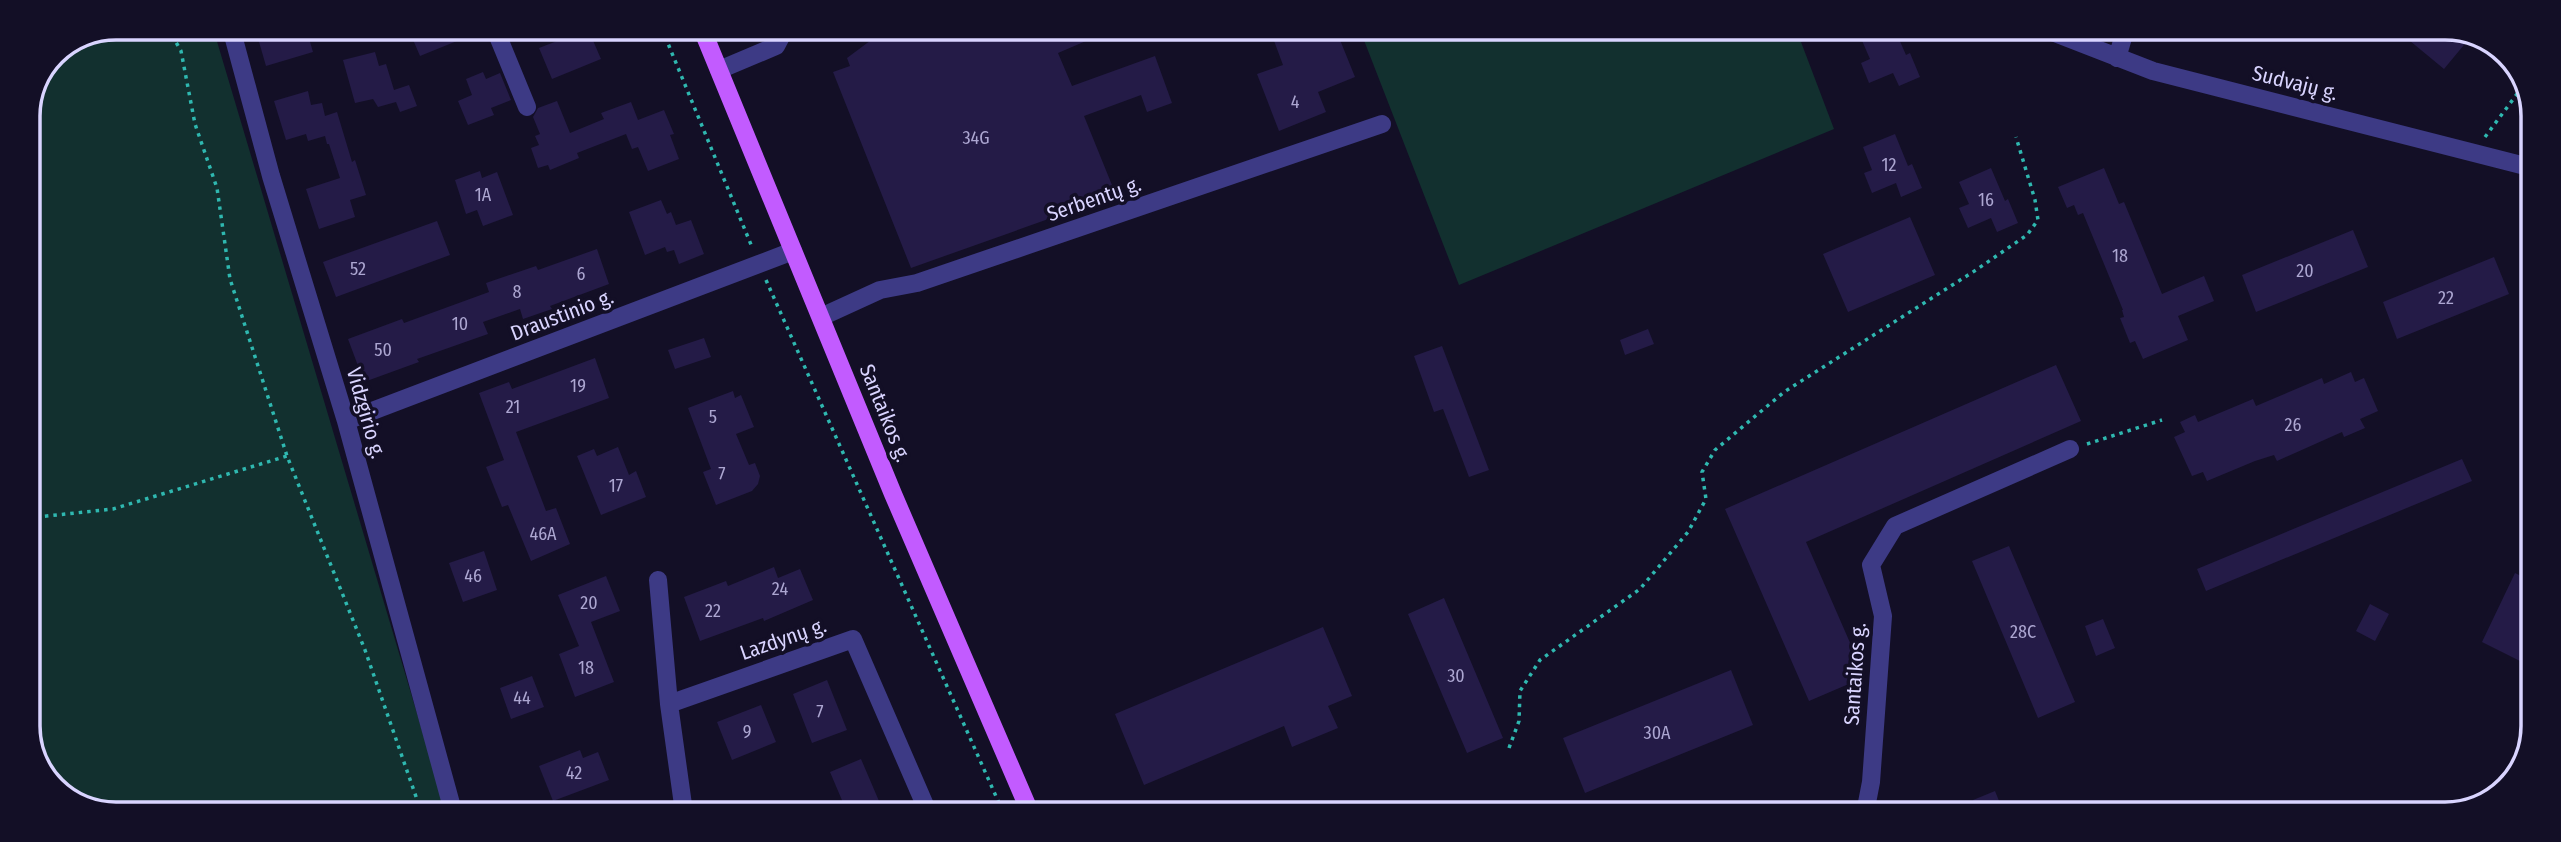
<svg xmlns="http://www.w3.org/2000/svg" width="2561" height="842" font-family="'Fira Sans Condensed',sans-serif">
<rect width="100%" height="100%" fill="#130f26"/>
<path fill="#12302f" d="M116,28H213L446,811H93L47,780L28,732V116L54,54Z
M1360,30H1830L1801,42L1834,129L1459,285Z"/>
<path fill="#241b47" d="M255,28H306L313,52L266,66Z
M408,28H484V30L420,56Z
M588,29L601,59L552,79L539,48Z
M886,29H1114L1058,53L1072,86L1155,56L1172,103L1147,112L1141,95L1084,116L1116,195L911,268L833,72L850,66L847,58Z
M1270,30H1336L1355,77L1318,92L1326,112L1279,131L1257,74L1283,65Z
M1875,30H1895L1906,55L1910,53L1920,77L1899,86L1893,73L1869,83L1861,63L1870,59L1860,36Z
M2398,31H2468L2473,34L2444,69Z
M375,52L379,66L386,64L394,90L409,85L417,106L400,112L396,102L378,107L373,99L355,103L343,60Z
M483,72L486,79L500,73L511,100L491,108L494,115L468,125L458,101L472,95L466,79Z
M308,91L311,105L322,103L325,116L337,112L352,162L355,160L366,195L350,200L355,217L319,229L306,189L340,178L329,144H327L325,136L308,141L306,134L286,140L274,101Z
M557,101L570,133L604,119L601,113L631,102L638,120L664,110L674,134L670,135L679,159L648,171L638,147L632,149L626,134L577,153L579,158L550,170L548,165L538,168L531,148L539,145L535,136L540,134L533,117L538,108Z
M1895,134L1908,166L1912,164L1922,188L1901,197L1896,183L1872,193L1864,173L1872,170L1863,147Z
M1991,168L2005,201L2008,199L2018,223L1997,232L1991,218L1968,228L1959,208L1969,204L1959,182Z
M2104,168L2119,204L2124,202L2162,294L2204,276L2214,301L2178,316L2188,340L2143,359L2135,341L2130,343L2120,318L2124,317L2122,310H2123L2083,213L2078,215L2074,205L2067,208L2058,187Z
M480,171L482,178L497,172L513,215L483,226L477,210L466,214L455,180Z
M661,200L667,214L671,212L676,225L691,220L704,254L679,264L674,250L667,252L665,247L645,255L629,212Z
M1910,217L1935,275L1848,312L1823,254Z
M437,221L450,255L336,297L323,262Z
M2353,230L2368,267L2256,312L2242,275Z
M597,249L609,284L550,306L552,309L523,319L520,309L483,322L488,334L417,359L419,362L364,382L348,339L402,319L404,323L489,292L486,283L536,266L538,270Z
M2494,257L2509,294L2397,339L2383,302Z
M1648,329L1654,344L1625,355L1620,340Z
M704,338L711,357L675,369L668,350Z
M1442,346L1489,470L1469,477L1443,409L1434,412L1414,356Z
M595,358L609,398L516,432L546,511L556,508L570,544L531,561L508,505L502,507L486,467L504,460L479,393L509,382L512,389Z
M2056,365L2081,421L1806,542L1865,677L1809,701L1725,509Z
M2351,372L2355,382L2364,378L2378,411L2360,419L2365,428L2344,437L2342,432L2277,461L2274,455L2255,461L2207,481L2203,472L2192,476L2174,437L2185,432L2180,422L2195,415L2198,422L2253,399L2256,406L2322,378L2324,384Z
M733,391L735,398L741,395L754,427L736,434L749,465L755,463L760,476L758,484L752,491L716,505L703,472L711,469L688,408Z
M618,447L629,475L636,471L646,497L601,515L577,456L594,449L597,456Z
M2462,459L2472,481L2206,591L2197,569Z
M2009,546L2075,702L2038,718L1972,561Z
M484,551L497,590L463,602L449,563Z
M774,567L778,578L800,569L813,600L764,621L763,618L700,641L684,597L726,581L728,586Z
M2515,573L2531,581L2530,666L2482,642Z
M606,576L620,611L591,622L614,682L575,697L559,654L579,646L558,595Z
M1444,598L1503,738L1467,753L1408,614Z
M2370,604L2389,614L2375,641L2356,631Z
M2103,619L2115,648L2096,656L2085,626Z
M1323,627L1352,696L1328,706L1338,728L1292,747L1284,726L1144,785L1115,714Z
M1731,670L1753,725L1585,793L1563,738Z
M532,676L544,707L511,719L500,688Z
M827,680L847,730L812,743L793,694Z
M761,705L776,742L732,760L717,722Z
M580,750L583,758L598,752L609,780L553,801L539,766Z
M861,759L882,808L873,812H847L830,772Z
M1995,791L2004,813H1979L1973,800Z"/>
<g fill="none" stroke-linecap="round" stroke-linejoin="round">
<path stroke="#2fb8b0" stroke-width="3.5" stroke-dasharray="3.5 5" stroke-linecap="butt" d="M168,28L181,51L195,124L217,188L230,279L287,456L365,650L421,811
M662,29L752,247
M2485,137L2523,86
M766,280L1003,812
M2087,444L2162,420
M28,518L113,509L287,456
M1509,748L1519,721L1520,691L1540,660L1640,589L1688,532L1706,499L1702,472L1715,450L1784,392L1976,270L2027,235L2038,220L2035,200L2016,137"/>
<path stroke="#3d3a85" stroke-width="18" d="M231,28L271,176L346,421L453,811
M495,29L527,107
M2050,31L2153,71L2533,168
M2117,58L2125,31
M719,70L776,46L785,29
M821,317L880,290L917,283L1382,124
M346,421L793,251
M658,580L669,704L684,812
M669,704L853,639L928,812
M1865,813L1871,782L1883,616L1871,565L1895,526L2070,449"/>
<path stroke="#c25bff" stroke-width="18" d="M702,29L893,494L1030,812"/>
</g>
<g text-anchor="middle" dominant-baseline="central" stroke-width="7" stroke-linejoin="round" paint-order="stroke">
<g font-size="18" fill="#aca6d1">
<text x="1295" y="102">4</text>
<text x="976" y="138">34G</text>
<text x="1889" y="165">12</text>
<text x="483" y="195">1A</text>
<text x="1986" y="200">16</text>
<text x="2120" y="256">18</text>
<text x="358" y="269">52</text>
<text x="2305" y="271">20</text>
<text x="581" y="274">6</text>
<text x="517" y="292">8</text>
<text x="2446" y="298">22</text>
<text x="460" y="324">10</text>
<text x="383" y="350">50</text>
<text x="578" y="386">19</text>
<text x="513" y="407">21</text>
<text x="713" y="417">5</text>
<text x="2293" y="425">26</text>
<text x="722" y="474">7</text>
<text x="616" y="486">17</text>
<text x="543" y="534">46A</text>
<text x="473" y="576">46</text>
<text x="780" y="589">24</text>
<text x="589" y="603">20</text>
<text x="713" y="611">22</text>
<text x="2023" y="632">28C</text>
<text x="586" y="668">18</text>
<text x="1456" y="676">30</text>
<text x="522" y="698">44</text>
<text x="820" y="712">7</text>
<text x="747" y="732">9</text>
<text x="1657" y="733">30A</text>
<text x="574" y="773">42</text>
</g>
<g font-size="21" fill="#d9d4ff" stroke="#130f26">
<text transform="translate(2295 83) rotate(14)">Sudvajų g.</text>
<text transform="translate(1094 199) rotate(-19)">Serbentų g.</text>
<text transform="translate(562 315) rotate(-21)">Draustinio g.</text>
<text transform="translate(366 413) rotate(74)">Vidzgirio g.</text>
<text transform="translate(885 413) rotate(68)">Santaikos g.</text>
<text transform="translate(783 639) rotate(-19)">Lazdynų g.</text>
<text transform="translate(1855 674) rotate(-86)">Santaikos g.</text>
</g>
</g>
<path d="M0 0H2561V842H0ZM116 40H2445A76 76 0 0 1 2521 116V726A76 76 0 0 1 2445 802H116A76 76 0 0 1 40 726V116A76 76 0 0 1 116 40Z" fill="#130f26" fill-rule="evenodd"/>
<path fill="none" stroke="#d9d4ff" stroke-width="3.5" d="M116 40H2445A76 76 0 0 1 2521 116V726A76 76 0 0 1 2445 802H116A76 76 0 0 1 40 726V116A76 76 0 0 1 116 40Z"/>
</svg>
